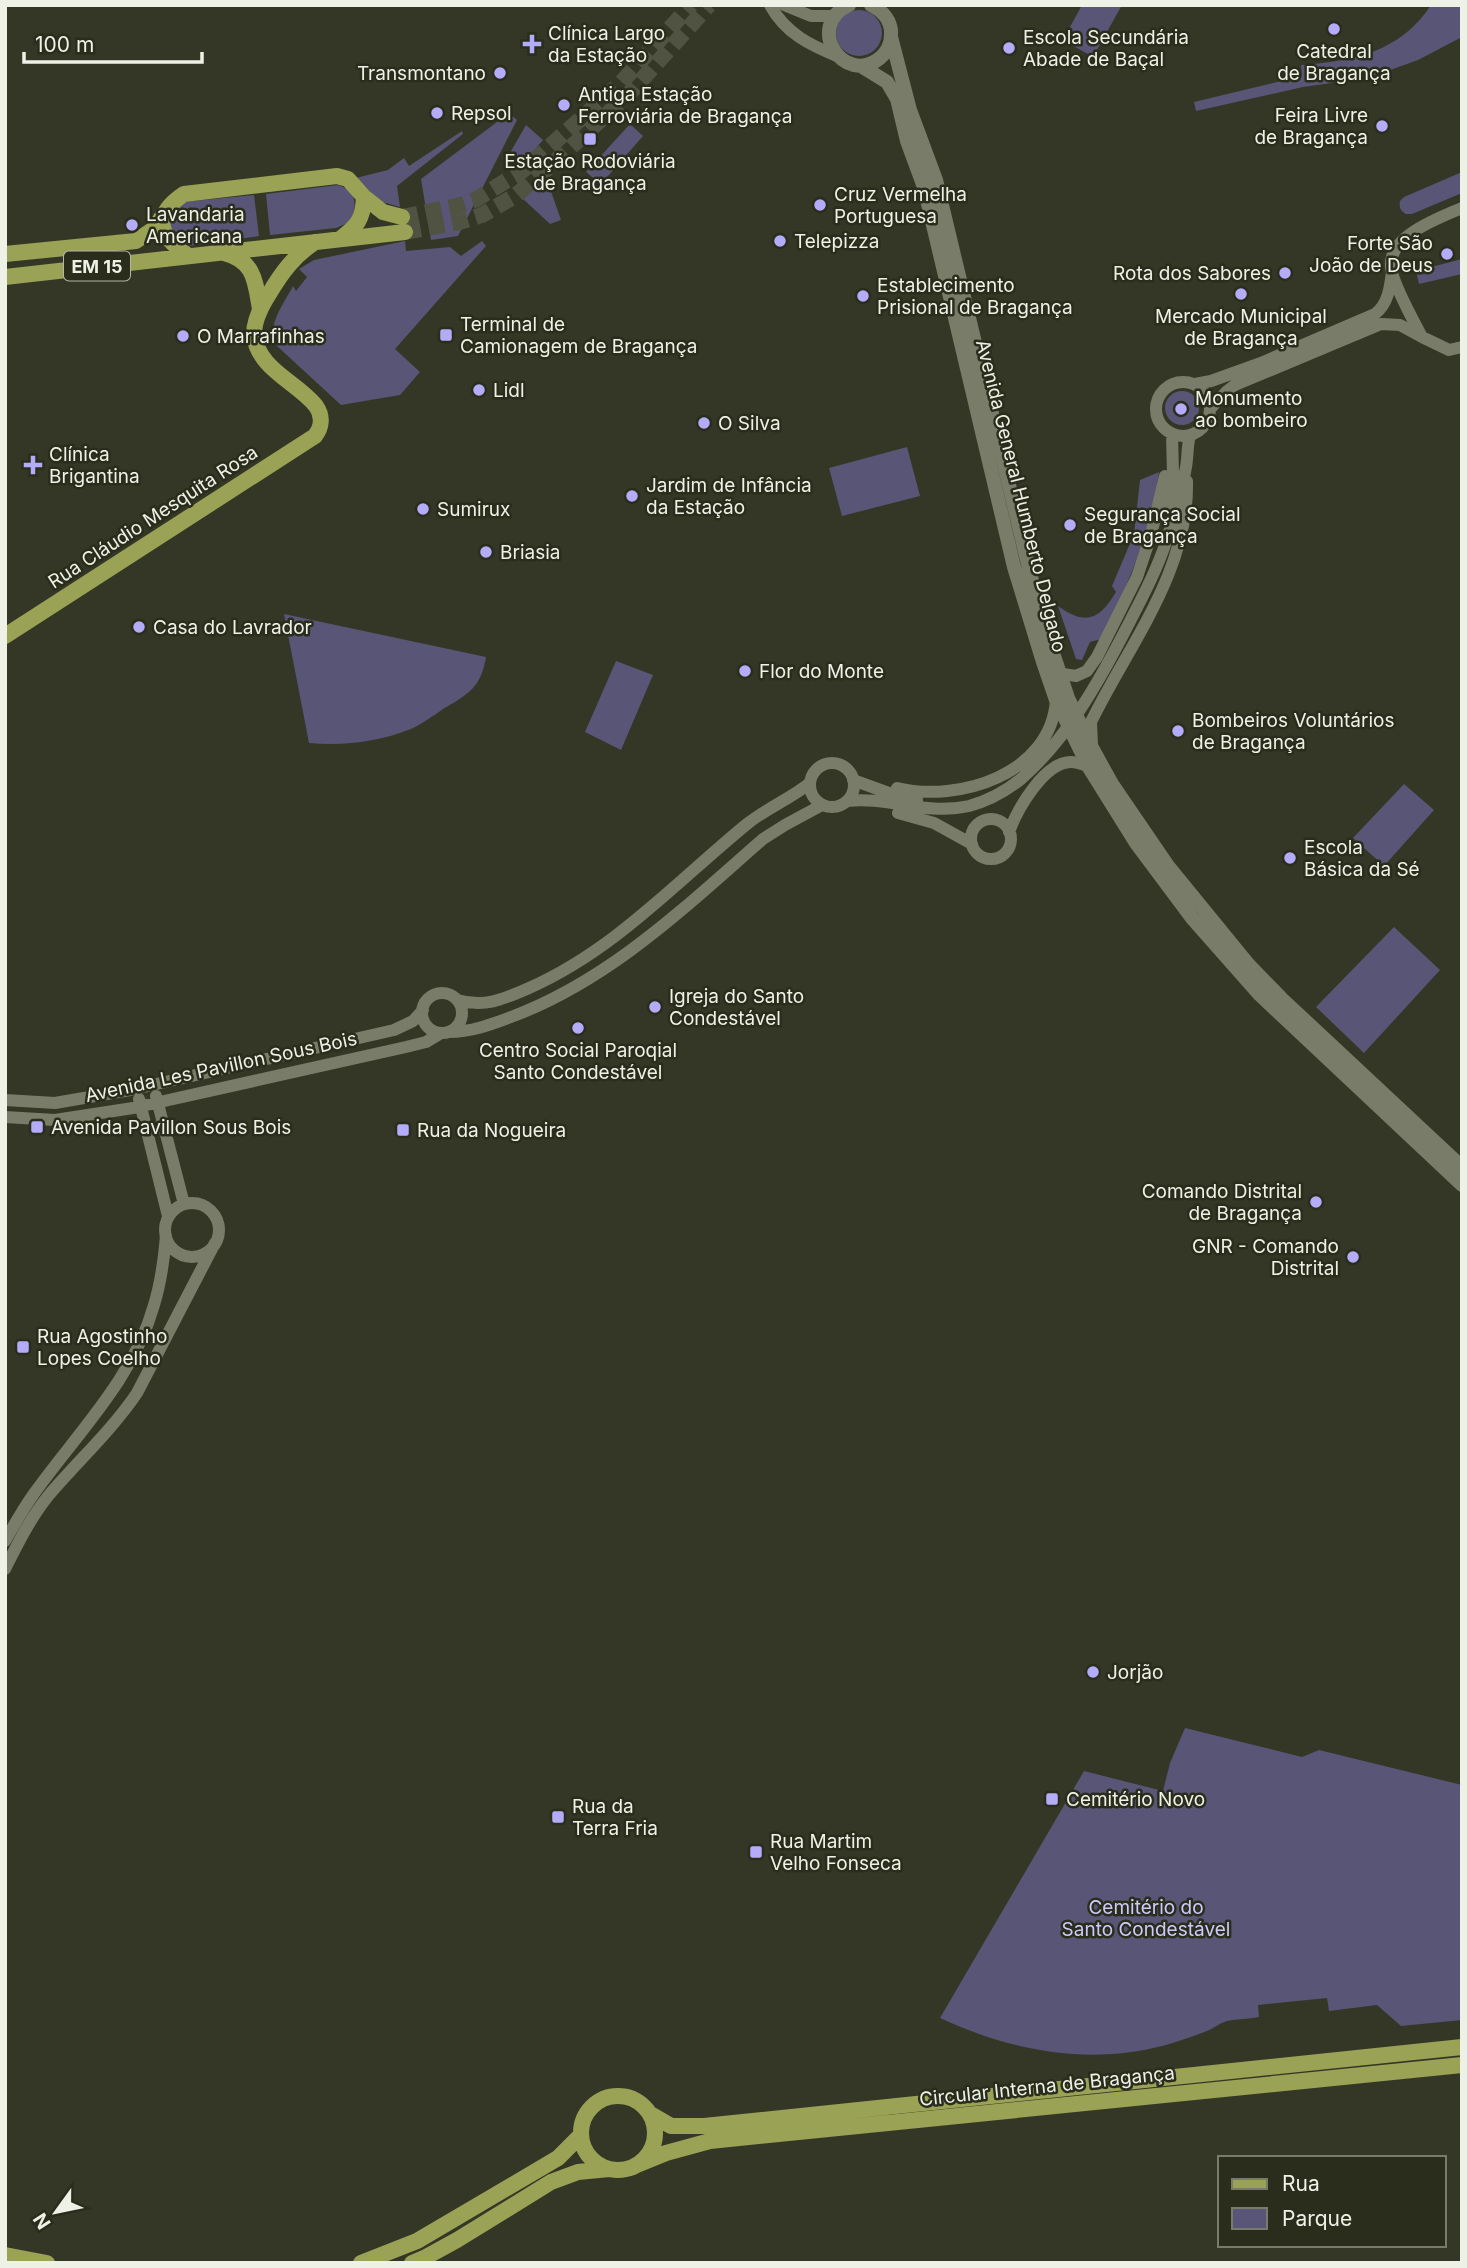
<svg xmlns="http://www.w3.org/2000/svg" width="1467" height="2268" font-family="Inter,sans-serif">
<rect width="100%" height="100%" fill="#343725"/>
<path fill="#585576" d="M1082,5H1122L1093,57L1063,40Z
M1431,5H1462V37L1418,60L1368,78L1303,87L1196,111L1194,102L1302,76L1301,65C1354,61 1400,52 1431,5Z
M836 33a23 23 0 1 1 46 0a23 23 0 1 1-46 0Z
M509,113L517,120L458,236L431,240L421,179Z
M630,124L643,136L601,184L586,172Z
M526,125L543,140L519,168L507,158Z
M462,131L463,134L397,186L400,207L379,201L356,178L388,170L404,158L409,166Z
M1462,172V193L1412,214H1406C1400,210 1399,208 1400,201L1404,197Z
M545,174L561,220L550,224L521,197Z
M338,185C358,191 357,206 350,222L336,228L270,235L266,194Z
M254,195L259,236L189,246L178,242L170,232L171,213L183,202Z
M405,241L406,251L450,247L461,256L482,241L486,246L395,349L420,372L400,395L341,405L277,346C265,326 284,304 293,286L296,291L307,277L299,269L314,260Z
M1462,259V274L1419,284L1416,271Z
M1165 408a17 17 0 1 1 34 0a17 17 0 1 1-34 0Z
M907,447L920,496L842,516L829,468Z
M1159,472C1150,536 1129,582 1101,639L1090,642L1082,660L1076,659L1058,606C1086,626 1099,620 1116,592L1112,586L1134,534L1140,480Z
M284,614L486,657C481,687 469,694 443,709C433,716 422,724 411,729C378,742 344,746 309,743Z
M616,661L653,675L621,750L585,732Z
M1404,784L1434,810L1384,866L1353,838Z
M1394,927L1440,970L1364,1053L1316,1007Z
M1185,1728L1302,1757L1319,1750L1462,1785V2020L1401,2026L1377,2005L1329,2011L1327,1998L1258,2005L1259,2017C1249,2019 1237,2019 1227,2021C1220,2023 1214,2028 1207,2031C1194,2036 1180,2041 1166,2045C1089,2066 1011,2051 940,2018L1084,1771L1163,1791L1170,1763Z"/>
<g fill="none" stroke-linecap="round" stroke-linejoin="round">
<path stroke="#505342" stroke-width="16" stroke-dasharray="16 8" stroke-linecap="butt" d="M402,217L457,206L475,200L522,171L620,84L691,5
M405,232L460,222L482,215L515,196L549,167L628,95L709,5"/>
<path stroke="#797c68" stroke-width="12" d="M770,5C786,34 810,45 839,57
M784,5L811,16H834
M1462,208C1439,218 1388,236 1391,267C1392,282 1414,322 1422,337L1449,350L1462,347
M1156 409a27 27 0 1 1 54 0a27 27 0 1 1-54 0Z
M1195,384L1211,381L1261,363L1375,314C1388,304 1390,288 1392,272
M1210,409L1226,392L1235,385L1381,324L1400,325L1422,337
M1168,507L1173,473L1172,434
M1058,670L1063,674L1076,676L1087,671L1097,657L1137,577L1151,535L1165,476
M1092,745L1091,722C1129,644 1189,572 1187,481
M810 785a22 22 0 1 1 44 0a22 22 0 1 1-44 0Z
M853,780L897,796L917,800
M897,788C959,803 1051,774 1056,700
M847,801C888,796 925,816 969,806C988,801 1006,791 1021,779C1067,739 1100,680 1127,627C1142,598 1157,570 1167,539C1174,516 1182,491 1186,467C1188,456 1187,446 1190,435
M898,813L934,823L972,844
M971 839a20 20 0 1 1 40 0a20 20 0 1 1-40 0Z
M1009,832C1017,810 1044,762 1071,762C1077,762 1082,764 1088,766
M422 1013a20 20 0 1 1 40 0a20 20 0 1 1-40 0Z
M457,1000C485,1008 504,999 529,988C615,950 676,882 747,824C767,808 790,799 810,783
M449,1032C471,1032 490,1025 511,1017C610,980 685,907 763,839L785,825L822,805
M156,1096L184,1204
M139,1099L168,1216
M5,1100L55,1103L130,1090L394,1030L413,1021L423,1010
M5,1117L55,1120L133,1108L406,1047L426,1042L441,1033
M165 1230a27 27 0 1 1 54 0a27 27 0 1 1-54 0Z
M5,1541C14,1525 23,1509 33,1495C77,1433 133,1380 154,1305C161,1282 164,1260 166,1236
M5,1569C18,1543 31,1517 49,1495C78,1461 112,1430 137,1393L215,1243"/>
<path stroke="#797c68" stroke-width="14" d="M849,5C804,26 844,87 880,58C887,52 891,44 891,35C892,21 883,11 871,5
M891,37L910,110L936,180L1040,614L1068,698L1091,746L1112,784L1168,866L1248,964L1281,998L1462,1167
M861,66L887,82L897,99L907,141L924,187L1014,567L1043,662L1056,700L1088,766L1136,843L1192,918L1260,995L1462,1185"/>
<path stroke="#99a255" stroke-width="16" d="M364,197L383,212L402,217
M224,253C255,261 255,281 260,309
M5,254L136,241L155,228L163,215
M189,256C159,237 151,216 184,194L337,176L348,179L364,197C363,220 357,226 340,239
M5,277L405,232
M5,636L315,436C322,427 323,416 316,406C297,382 257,369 254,334C254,320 262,305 269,294C282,272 294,256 315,242
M581 2133a37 37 0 1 1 74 0a37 37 0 1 1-74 0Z
M652,2115L671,2126H704L1462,2047
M639,2164L666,2153L710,2141L1462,2065
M5,2255L47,2263
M361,2263L417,2241L558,2158L581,2135
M412,2263L426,2257L457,2240L551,2182L578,2172L609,2169"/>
</g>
<g fill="#b5acf9" stroke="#2a2d1c" stroke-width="2.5">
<circle cx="1334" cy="29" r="7"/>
<path d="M528.5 33.5h7v7h7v7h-7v7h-7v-7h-7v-7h7z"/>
<circle cx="1009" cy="48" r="7"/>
<circle cx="500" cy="73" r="7"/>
<circle cx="564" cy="105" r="7"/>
<circle cx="437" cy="113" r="7"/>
<circle cx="1382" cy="126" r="7"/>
<rect x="583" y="132" width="14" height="14" rx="3.5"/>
<circle cx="820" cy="205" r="7"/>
<circle cx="132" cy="225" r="7"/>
<circle cx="780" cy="241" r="7"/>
<circle cx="1447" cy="254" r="7"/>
<circle cx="1285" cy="273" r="7"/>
<circle cx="1241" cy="294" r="7"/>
<circle cx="863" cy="296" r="7"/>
<rect x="439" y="328" width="14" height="14" rx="3.5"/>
<circle cx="183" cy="336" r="7"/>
<circle cx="479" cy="390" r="7"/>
<circle cx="1181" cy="409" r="7"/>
<circle cx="704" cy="423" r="7"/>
<path d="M29.5 454.5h7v7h7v7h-7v7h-7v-7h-7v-7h7z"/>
<circle cx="632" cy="496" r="7"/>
<circle cx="423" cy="509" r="7"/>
<circle cx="1070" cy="525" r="7"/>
<circle cx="486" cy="552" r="7"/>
<circle cx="139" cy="627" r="7"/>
<circle cx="745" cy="671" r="7"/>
<circle cx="1178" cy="731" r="7"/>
<circle cx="1290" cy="858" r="7"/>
<circle cx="655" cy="1007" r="7"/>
<circle cx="578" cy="1028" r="7"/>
<rect x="30" y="1120" width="14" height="14" rx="3.5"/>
<rect x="396" y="1123" width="14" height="14" rx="3.5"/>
<circle cx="1316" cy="1202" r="7"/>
<circle cx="1353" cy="1257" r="7"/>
<rect x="16" y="1340" width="14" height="14" rx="3.5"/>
<circle cx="1093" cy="1672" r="7"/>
<rect x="1045" y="1792" width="14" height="14" rx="3.5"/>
<rect x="551" y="1810" width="14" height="14" rx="3.5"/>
<rect x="749" y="1845" width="14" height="14" rx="3.5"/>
</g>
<g text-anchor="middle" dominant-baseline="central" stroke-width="5" stroke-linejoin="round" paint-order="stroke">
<rect fill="#2a2d1c" stroke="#b3b6a9" stroke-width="2" x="64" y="251.5" width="66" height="29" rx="5"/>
<g font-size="18" font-weight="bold" fill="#eef1e5">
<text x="97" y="266">EM 15</text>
</g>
<g font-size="19" fill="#eef1e5" stroke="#2a2d1c" text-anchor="start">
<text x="548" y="33">Clínica Largo<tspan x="548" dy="22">da Estação</tspan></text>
<text x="1023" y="37">Escola Secundária<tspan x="1023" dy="22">Abade de Baçal</tspan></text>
<text x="1334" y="51" text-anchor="middle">Catedral<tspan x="1334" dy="22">de Bragança</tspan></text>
<text x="486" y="73" text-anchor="end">Transmontano</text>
<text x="578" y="94">Antiga Estação<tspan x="578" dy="22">Ferroviária de Bragança</tspan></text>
<text x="451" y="113">Repsol</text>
<text x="1368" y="115" text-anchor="end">Feira Livre<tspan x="1368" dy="22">de Bragança</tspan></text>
<text x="590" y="161" text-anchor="middle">Estação Rodoviária<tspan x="590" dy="22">de Bragança</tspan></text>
<text x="834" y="194">Cruz Vermelha<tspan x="834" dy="22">Portuguesa</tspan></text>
<text x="146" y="214">Lavandaria<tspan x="146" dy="22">Americana</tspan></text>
<text x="794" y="241">Telepizza</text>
<text x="1433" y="243" text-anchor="end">Forte São<tspan x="1433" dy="22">João de Deus</tspan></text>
<text x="1271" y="273" text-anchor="end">Rota dos Sabores</text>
<text x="877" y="285">Establecimento<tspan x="877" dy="22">Prisional de Bragança</tspan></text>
<text x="1241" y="316" text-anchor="middle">Mercado Municipal<tspan x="1241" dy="22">de Bragança</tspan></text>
<text x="460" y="324">Terminal de<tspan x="460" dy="22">Camionagem de Bragança</tspan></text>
<text x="197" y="336">O Marrafinhas</text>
<text x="493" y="390">Lidl</text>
<text x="1195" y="398">Monumento<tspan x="1195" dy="22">ao bombeiro</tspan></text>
<text x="718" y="423">O Silva</text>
<text x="49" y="454">Clínica<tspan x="49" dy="22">Brigantina</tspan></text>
<text x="646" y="485">Jardim de Infância<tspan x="646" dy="22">da Estação</tspan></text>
<text x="437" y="509">Sumirux</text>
<text x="1084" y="514">Segurança Social<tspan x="1084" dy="22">de Bragança</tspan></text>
<text x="500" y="552">Briasia</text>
<text x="153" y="627">Casa do Lavrador</text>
<text x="759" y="671">Flor do Monte</text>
<text x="1192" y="720">Bombeiros Voluntários<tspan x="1192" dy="22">de Bragança</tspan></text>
<text x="1304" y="847">Escola<tspan x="1304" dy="22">Básica da Sé</tspan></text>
<text x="669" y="996">Igreja do Santo<tspan x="669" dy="22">Condestável</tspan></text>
<text x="578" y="1050" text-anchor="middle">Centro Social Paroqial<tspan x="578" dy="22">Santo Condestável</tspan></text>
<text x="51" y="1127">Avenida Pavillon Sous Bois</text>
<text x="417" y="1130">Rua da Nogueira</text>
<text x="1302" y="1191" text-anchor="end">Comando Distrital<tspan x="1302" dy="22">de Bragança</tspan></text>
<text x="1339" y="1246" text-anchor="end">GNR - Comando<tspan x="1339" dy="22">Distrital</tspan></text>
<text x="37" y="1336">Rua Agostinho<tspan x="37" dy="22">Lopes Coelho</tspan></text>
<text x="1107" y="1672">Jorjão</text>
<text x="1066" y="1799">Cemitério Novo</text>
<text x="572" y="1806">Rua da<tspan x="572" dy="22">Terra Fria</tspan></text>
<text x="770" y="1841">Rua Martim<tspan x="770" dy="22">Velho Fonseca</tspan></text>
</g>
<g font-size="19" fill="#eef1e5" stroke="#2a2d1c">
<text transform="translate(1021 496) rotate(76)">Avenida General Humberto Delgado</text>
<text transform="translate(153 517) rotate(-33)">Rua Cláudio Mesquita Rosa</text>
<text transform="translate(221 1067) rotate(-12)">Avenida Les Pavillon Sous Bois</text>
<text transform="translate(1047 2086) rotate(-6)">Circular Interna de Bragança</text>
</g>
<g font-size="19" fill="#cdc9fc" stroke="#2a2d1c">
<text x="1146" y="1907">Cemitério do<tspan x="1146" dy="22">Santo Condestável</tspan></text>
</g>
</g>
<rect width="1467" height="2268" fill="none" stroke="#eef1e5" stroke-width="14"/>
<rect x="1218" y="2156" width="228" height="91" fill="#2a2d1c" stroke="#787b6c" stroke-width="2"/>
<rect x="1232" y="2179" width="35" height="10" fill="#99a255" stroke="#787b6c" stroke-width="2"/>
<text x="1282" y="2191" font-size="21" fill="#eef1e5">Rua</text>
<rect x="1232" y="2208" width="35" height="21" fill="#585576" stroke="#787b6c" stroke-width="2"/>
<text x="1282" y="2226" font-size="21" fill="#eef1e5">Parque</text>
<g transform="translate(56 2212) rotate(237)" stroke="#2a2d1c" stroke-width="5" paint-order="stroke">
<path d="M0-5L12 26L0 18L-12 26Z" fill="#eef1e5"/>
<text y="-10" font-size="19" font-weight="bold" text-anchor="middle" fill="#eef1e5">N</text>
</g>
<path d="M24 52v10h178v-10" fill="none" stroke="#eef1e5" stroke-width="3.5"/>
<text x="35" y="52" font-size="21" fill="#eef1e5" stroke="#2a2d1c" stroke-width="5" paint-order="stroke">100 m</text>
</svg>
